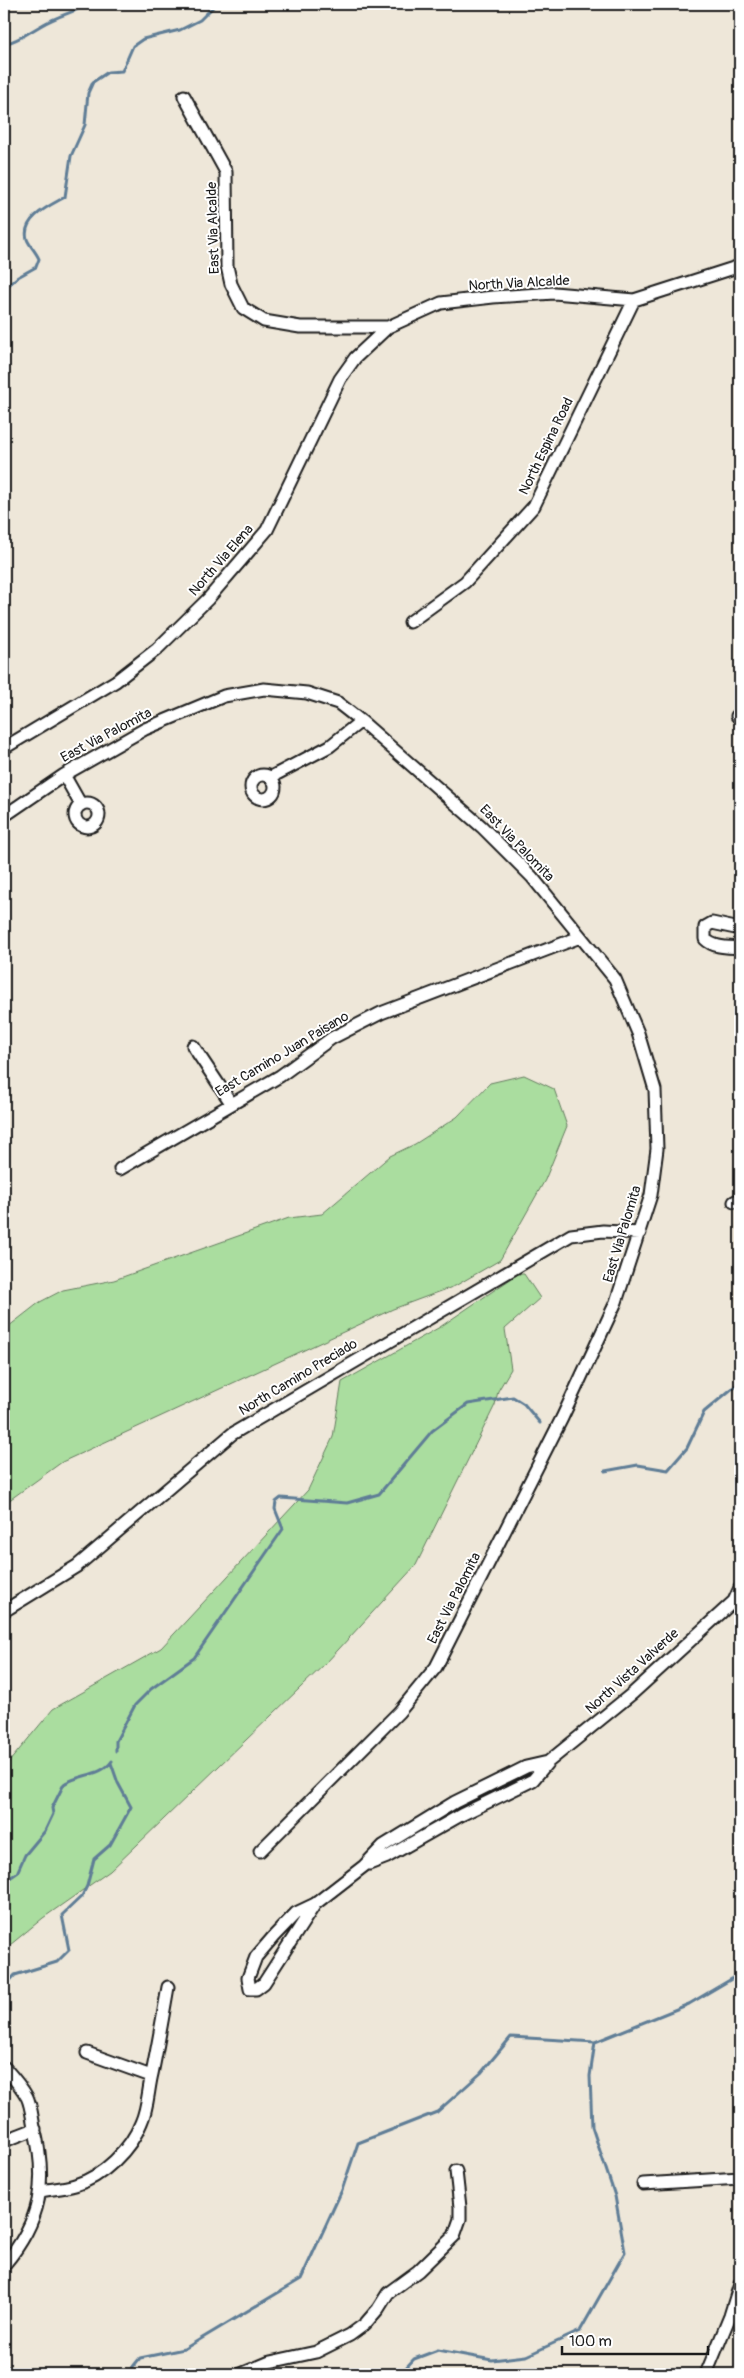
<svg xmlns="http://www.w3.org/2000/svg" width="744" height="2378" font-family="Pangolin,sans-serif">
<rect width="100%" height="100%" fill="#eee7d9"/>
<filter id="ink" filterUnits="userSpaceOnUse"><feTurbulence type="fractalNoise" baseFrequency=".02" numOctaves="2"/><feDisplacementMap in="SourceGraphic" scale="10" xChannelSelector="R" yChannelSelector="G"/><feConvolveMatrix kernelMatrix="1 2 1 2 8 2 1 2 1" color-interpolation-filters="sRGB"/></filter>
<g filter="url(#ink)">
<path fill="#aadd9f" stroke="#637c5e" d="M524,1075L554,1089L567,1126L545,1180L500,1260L455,1286L393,1309L62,1462L4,1504V1330L40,1302L63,1290L114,1280L289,1218L322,1214L390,1156L415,1144L457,1117L490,1083Z
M518,1274H524L540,1298L505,1329L511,1369L498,1391L495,1405L416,1565L327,1662L110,1871L43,1918L10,1945L4,1942V1768L53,1709L161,1648L308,1490L333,1437L342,1382L440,1327Z"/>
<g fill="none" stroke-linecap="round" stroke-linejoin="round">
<path stroke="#5f7d96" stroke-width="3" d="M4,44C19,41 29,32 42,25C57,16 74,12 90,4
M4,289L18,277L36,267L39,259C36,252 29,245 27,239C21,218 51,205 65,197L71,156L85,125L88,93L93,82L108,72L122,71L133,46L143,39L180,30L200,20L216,4
M605,1471L638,1465L668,1470L687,1448L704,1412L740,1382
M116,1751V1741L135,1705L151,1689L194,1658L283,1529L275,1509L276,1502L281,1498L347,1503L379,1494L432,1431L468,1404L513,1397L524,1404L540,1423
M4,1882L17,1873L25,1855L45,1831L53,1814L52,1808L64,1784C79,1774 102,1776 112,1761
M4,1987L15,1975L57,1962L69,1950L62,1915L82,1896L87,1886L94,1859L110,1845L131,1807L118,1783L111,1763
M4,2366L29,2374
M127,2374L140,2358L184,2349L301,2279L342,2190L358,2143L437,2112L481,2073L511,2037L595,2042
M400,2374L414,2359L438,2350L492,2360L526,2356L580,2331L625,2252L615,2196L592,2127L590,2076L595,2042L689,2004L740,1974"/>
<g stroke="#1c1c1c" stroke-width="15">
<path id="minor" d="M184,96L226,172L227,266L231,284L243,308L264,321L300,327H388
M410,622L465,582L534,506L634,300
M737,716L740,718
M4,748L116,681L157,649L208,599L267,530L340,379L355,358L388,327L441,303L493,297L554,293L634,300L740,266
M64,775L81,805
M251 787a12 12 0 1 1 24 0a12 12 0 1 1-24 0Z
M271,777L330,746L361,721
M75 815a12 12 0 1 1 24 0a12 12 0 1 1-24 0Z
M4,816L64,775L145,729L224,696L264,689L307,693L338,703L361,721L482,827L532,877L615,979L638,1033L655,1090L657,1149L651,1195L616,1302L562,1418L436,1667L399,1712L260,1851
M740,929L712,923L705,927V939C714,948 728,947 740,948
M193,1046L231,1103
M120,1169L280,1076L332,1038L381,1013L580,937
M734,1202L740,1199
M4,1611L77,1566L232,1434L571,1235L603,1231L640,1233
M369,1864L387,1857L461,1815L533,1780L548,1762L633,1693L734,1601L740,1588
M315,1904L264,1983L256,1989H250L248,1978L256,1957L274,1936L296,1913L315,1904L364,1866L383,1846L455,1802L526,1767L548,1762
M87,2053L151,2076
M4,2067C12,2076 21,2086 27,2097C31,2105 32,2117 34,2127C48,2182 41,2221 4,2265
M4,2141L35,2129
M643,2184L740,2178
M41,2191C52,2189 65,2188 75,2185C103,2177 131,2149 141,2123C148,2108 148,2090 152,2074C158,2045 163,2016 168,1987
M241,2374L270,2362L316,2352L350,2335L365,2324L378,2309L388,2293L418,2271L454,2236L460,2219V2207L456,2171
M706,2374L730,2316L740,2284"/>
</g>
<use href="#minor" stroke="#fff" stroke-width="11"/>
</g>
</g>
<g text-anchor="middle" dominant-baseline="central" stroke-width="4" stroke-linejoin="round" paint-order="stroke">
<g font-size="14" fill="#1c1c1c" stroke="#fff">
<text transform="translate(213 228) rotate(-92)">East Via Alcalde</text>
<text transform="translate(519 283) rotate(-3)">North Via Alcalde</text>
<text transform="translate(546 446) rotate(-64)">North Espina Road</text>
<text transform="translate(221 560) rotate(-49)">North Via Elena</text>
<text transform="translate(106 735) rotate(-28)">East Via Palomita</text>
<text transform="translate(517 843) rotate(46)">East Via Palomita</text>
<text transform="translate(282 1054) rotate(-31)">East Camino Juan Paisano</text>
<text transform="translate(622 1234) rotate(-73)">East Via Palomita</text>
<text transform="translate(298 1377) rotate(-31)">North Camino Preciado</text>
<text transform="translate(454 1598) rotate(-63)">East Via Palomita</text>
<text transform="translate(632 1671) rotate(-42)">North Vista Valverde</text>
</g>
</g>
<rect width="744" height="2378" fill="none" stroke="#fff" stroke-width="20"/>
<rect x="10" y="10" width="724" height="2358" fill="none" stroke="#1c1c1c" stroke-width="2" filter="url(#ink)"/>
<path d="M562 2346v8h146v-8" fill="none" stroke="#1c1c1c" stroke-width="2.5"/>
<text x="569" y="2346" font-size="15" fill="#1c1c1c" stroke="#ffffff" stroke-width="4" paint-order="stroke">100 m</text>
</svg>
